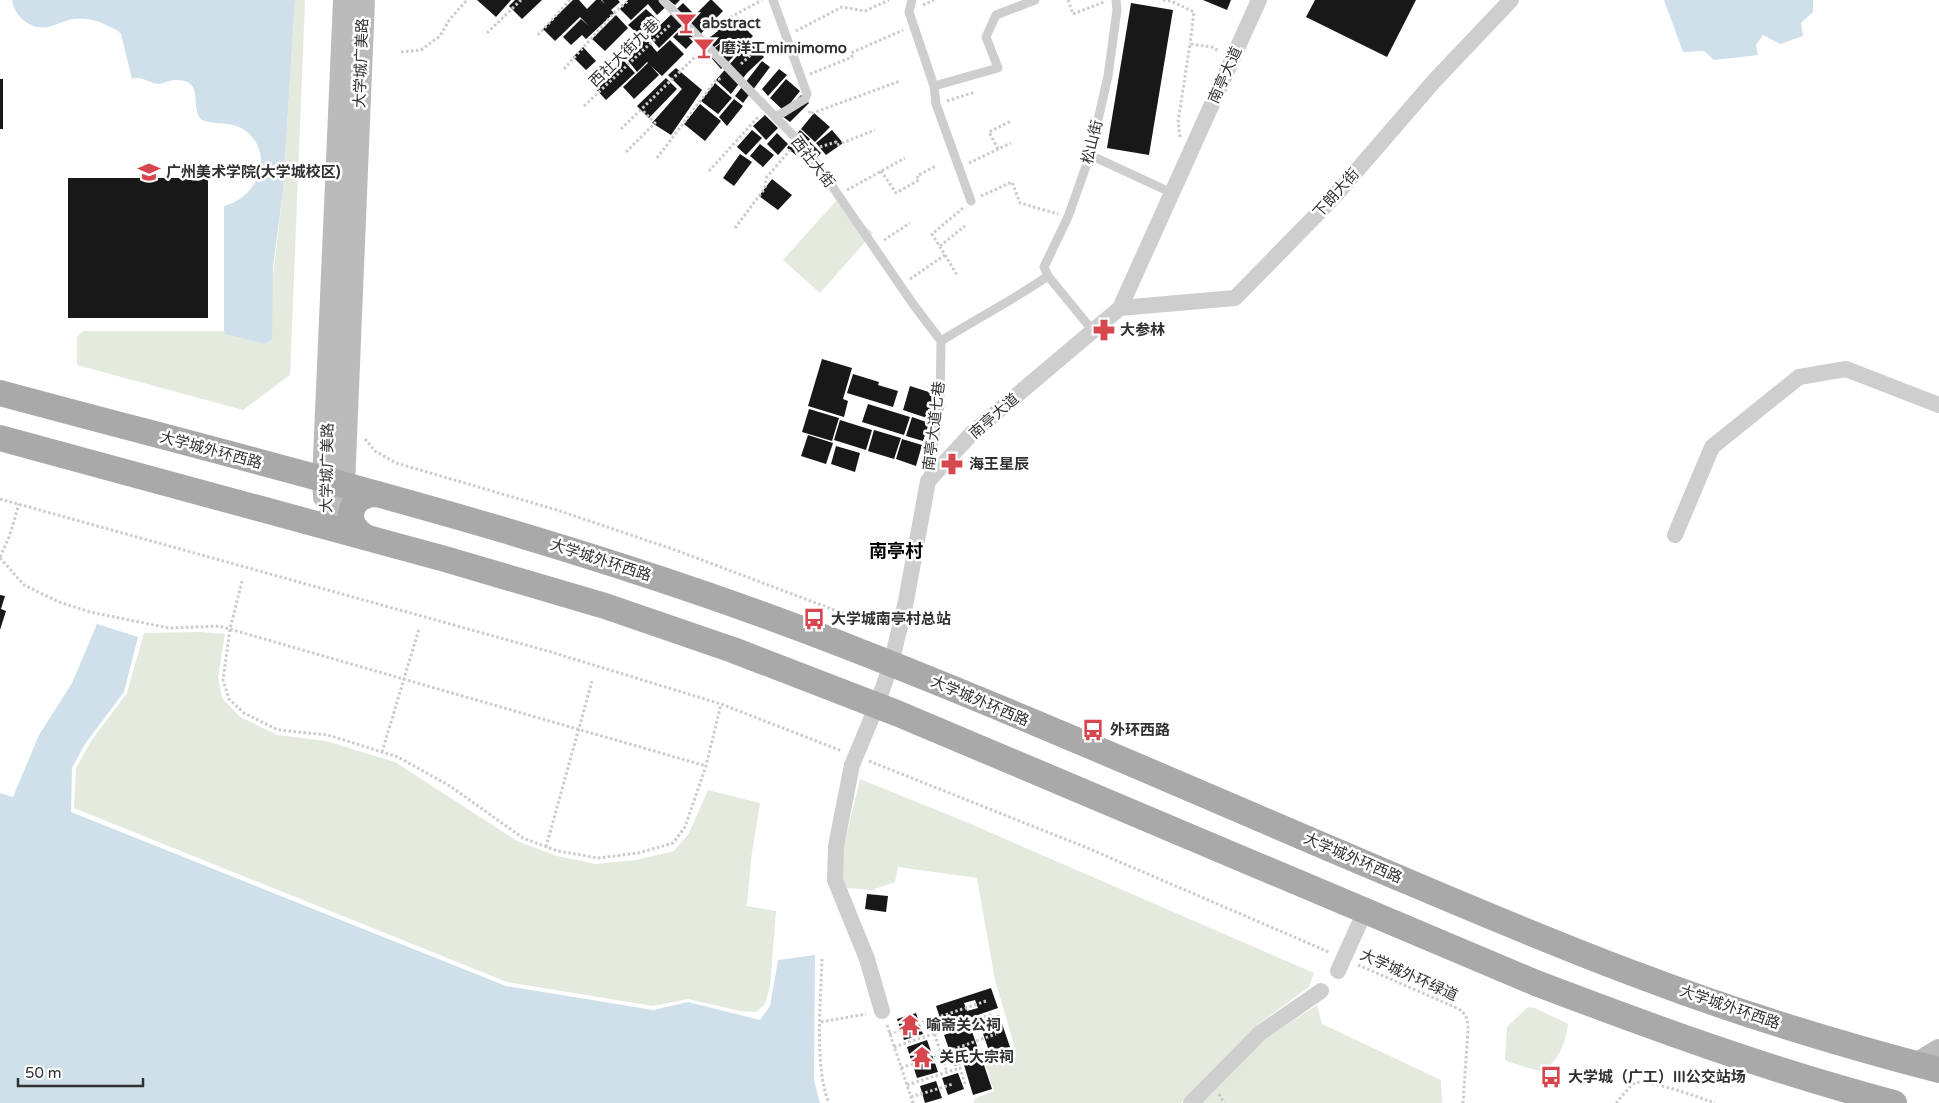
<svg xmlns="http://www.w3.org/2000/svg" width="1939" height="1103" font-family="'Varela Round','Noto Sans SC',sans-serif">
<rect width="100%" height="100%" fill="#fff"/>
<path fill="#e4eade" d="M295,0H305L290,375L243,410L77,365V337L83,331H224L225,334L265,344L283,191Z
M836,201L873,233L820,293L783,260Z
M201,632L225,634L218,677L222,698L240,717L278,735L326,741L395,762L517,841L557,856L596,864L636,860L674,851L689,833L708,790L760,803L751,859L747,906L776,911L770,986L765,1004L756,1012L740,1011L688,999L653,1006L507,982L74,808L76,768L91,741L127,693L144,633Z
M860,779L966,822L1314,973L1309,987L1257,1025L1181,1103H973L976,1098L994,1091L984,1060L1015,1048L995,980L977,878L898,867L895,882L872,890L847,888L842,878L843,850Z
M1317,1005L1322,1024L1441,1080L1442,1103H1200L1263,1040Z
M1528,1007L1535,1008L1568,1024C1566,1042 1558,1065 1539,1071L1509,1062L1505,1059L1507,1027Z"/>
<path fill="#cfe0ea" d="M12,0H295L283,191L273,267L272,339L265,344L225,334L224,331V206C260,197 276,151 243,129C230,121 215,125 202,120C189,108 205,81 178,80C171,79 165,84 158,84C148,83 142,75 132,79L121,34C117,30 113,28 108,26C97,20 87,18 74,19C65,20 57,25 48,27C30,30 15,17 12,0Z
M1664,0H1813V12L1801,23L1803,36L1780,44L1763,35L1756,45L1758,55L1714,60L1704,51L1683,52Z
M97,624L138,637L124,692L85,744L72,768L71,812L506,986L653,1010L688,1002L760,1020L770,1006L778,960L815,955L814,1081L820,1103H0V793L13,797L39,735L72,683Z"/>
<path fill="#181818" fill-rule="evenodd" d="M477,0H511L496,17Z
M515,0H542L522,19L509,6Z
M573,0H579L587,9L596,0H601L605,4L602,0H618L620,2L611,10L614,13L586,39L582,35L571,45L563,37L581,19L590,27L580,17L555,41L543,29Z
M628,0H680L675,5L671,2L657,15L648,4L631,20L620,9Z
M710,0H712L723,11L686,49L673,37Z
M1203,0H1231L1227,10Z
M1315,0H1416L1387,57L1306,17Z
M683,3L694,14L659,48L649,36Z
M1131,3L1173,10L1149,155L1107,148Z
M646,9L660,22L642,38L628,25Z
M616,15L628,28L605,51L592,39Z
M727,21L734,30L741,24L753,36L737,52L725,39L706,53L700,45L718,31L716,29Z
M646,39L657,52L670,40L684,54L662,76L651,66L659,75L634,99L623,87L648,63L647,62L637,72L626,58Z
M723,41L735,55L721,69L708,54Z
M752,44L764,57L747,73L731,94L716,80L736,57Z
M583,47L596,61L586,70L573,57Z
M623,60L635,73L606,100L594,87Z
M762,61L770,67L743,103L735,96Z
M676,68L702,90L671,135L652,123L682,89L668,75Z
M779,69L787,75L768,96L762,89Z
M666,78L677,89L649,118L637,106Z
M0,79H3V129H0Z
M786,79L800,91L784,111L770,98Z
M715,83L732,98L718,114L701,101Z
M801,95L809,103L790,122L782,116Z
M734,99L743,106L727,126L719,117Z
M700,104L721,121L705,141L684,124Z
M814,113L830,127L815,142L801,129Z
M765,115L778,128L766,140L753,126Z
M752,130L762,138L746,155L737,147Z
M800,130L810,139L796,155L787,148Z
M832,130L843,143L826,155L816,143Z
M777,133L788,144L778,155L767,144Z
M810,142L821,153L810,165L799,155Z
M760,144L774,155L763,167L750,156Z
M740,154L752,162L734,186L723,178Z
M68,178H208V318H68Z
M772,179L792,195L778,210L759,196Z
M822,359L852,368L843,399L848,401L844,417L808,406Z
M853,374L879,382L878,385L898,391L893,407L847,393Z
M910,386L935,394L927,418L903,410Z
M868,404L910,417L904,435L862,422Z
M809,409L839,418L832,441L802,432Z
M912,417L929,423L923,441L906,436Z
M840,420L872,430L866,450L834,440Z
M874,430L901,438L894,459L868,451Z
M808,435L833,443L826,464L801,456Z
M902,439L922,445L916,466L896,459Z
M836,446L860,453L855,472L831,464Z
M0,595L5,596L1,609L6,611L0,630Z
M867,894L888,896L886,912L865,909Z
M991,988L998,1008L943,1027L936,1006ZM975,1000L978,1008L967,1011L964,1003Z
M916,1013L923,1034L904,1040L897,1019Z
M999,1015L1010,1047L990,1054L979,1022Z
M970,1026L981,1057L955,1066L944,1035Z
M927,1040L938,1072L917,1078L907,1047Z
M982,1059L992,1089L973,1095L964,1065Z
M958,1073L964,1089L948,1095L942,1078Z
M936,1081L942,1098L925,1103L920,1086Z"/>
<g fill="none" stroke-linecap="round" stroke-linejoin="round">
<path stroke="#cbcbcb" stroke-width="3" stroke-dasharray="2.5 2.5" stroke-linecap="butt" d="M1068,0L1073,14L1104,2
M1163,0L1171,1L1194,12L1190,44
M923,5L934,0
M709,30L718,24L762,0
M796,31L842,7L865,11L889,0
M487,33L521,0
M538,35L570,0
M401,52L421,50L440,36L450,19L467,0
M741,64L754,52L775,42
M564,69L614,13L629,0
M810,74L852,57L851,53L903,30
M947,101L975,92
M584,106L671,24
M809,111L810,114L900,81
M621,129L699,53
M1180,137L1178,122L1190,44L1212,47L1219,51
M820,147L836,142L837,145L875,130
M998,149L989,132L1011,121
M626,152L655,123L642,110
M657,158L716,80L723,78
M969,163L1011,143
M709,171L759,116
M881,171L896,193L919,180L917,176L936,166
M847,190L905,158
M981,196L1012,182L1020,203L1058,214
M735,228L765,188L766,178L791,149
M884,240L910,223
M940,246L965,226
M945,255L957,275
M910,279L945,255L932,234L963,208
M365,439L375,451L396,463L557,510L678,551L869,623
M0,499L551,652L721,704L842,751
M0,557L9,537L19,504
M0,558L24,585L59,602L90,612L169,628L219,626L706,766
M242,581L230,629L223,680L229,699L244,713L278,730L328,735L398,757L450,786L523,838L558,851L598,858L638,853L673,843L685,827L706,766L721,704
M382,752L419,629
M869,761L1085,847L1329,952
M546,847L592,681
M822,959C821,998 814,1068 829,1103
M1358,965L1457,1008C1466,1013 1468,1019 1468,1029L1463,1103
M930,1020L947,1072
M821,1022L866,1014
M887,1025L913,1103
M889,1034L986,1001
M894,1047L993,1014
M901,1068L996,1034
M907,1085L960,1068L966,1086
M1219,1094L1224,1103
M911,1097L953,1084
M1616,1103C1622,1097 1628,1087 1635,1083C1647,1078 1700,1098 1715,1103"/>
<path stroke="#cecece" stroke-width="9" d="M663,0L808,151L913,304L941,341
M773,0L807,94L805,99L776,117
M912,0L909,12L934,86L936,104L971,201
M934,86L998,68L986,37L996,15L1035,0
M1090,155L1172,193
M1093,331L1048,276L1044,267L1068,217L1090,155L1108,76L1117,10L1116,0
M941,341C976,319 1013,300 1048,276
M928,477L940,406L941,341"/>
<path stroke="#cecece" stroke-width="16" d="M1120,308L1235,298L1333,198L1435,80L1511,0
M1675,535L1712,447L1799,377L1846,369L1939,405
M1338,971L1365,911
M882,1011L867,959L835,880L836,846L852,765L877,705L891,664L906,601L928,481L972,433L1120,308L1259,0
M1191,1103L1260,1033L1321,991"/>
<path stroke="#bbb" stroke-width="24" d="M325,497L324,480L345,0
M326,526L343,486L363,0
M1918,1064L1939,1051"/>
<path stroke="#a9a9a9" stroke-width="26" d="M0,393C286,470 575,539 851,648C1031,718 1207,797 1385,872C1470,908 1556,945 1643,977C1740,1014 1839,1044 1939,1070
M0,438L445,559L605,606L733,650L899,714L1536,983C1654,1028 1772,1071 1894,1103
M366,537C341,524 349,493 378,494"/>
</g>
<defs>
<g id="bar-bare" transform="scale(1.725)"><path d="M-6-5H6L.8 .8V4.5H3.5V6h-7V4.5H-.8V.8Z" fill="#d7454d" stroke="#fff" stroke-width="2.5" paint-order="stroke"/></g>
<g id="university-bare" transform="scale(1.725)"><path d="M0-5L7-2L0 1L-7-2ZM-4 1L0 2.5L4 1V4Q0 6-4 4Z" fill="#d7454d" stroke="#fff" stroke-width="2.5" paint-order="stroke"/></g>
<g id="pharmacy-bare" transform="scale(1.725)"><path d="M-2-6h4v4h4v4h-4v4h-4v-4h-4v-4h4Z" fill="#d7454d" stroke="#fff" stroke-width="2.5" paint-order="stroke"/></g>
<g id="bus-bare" transform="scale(1.725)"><path d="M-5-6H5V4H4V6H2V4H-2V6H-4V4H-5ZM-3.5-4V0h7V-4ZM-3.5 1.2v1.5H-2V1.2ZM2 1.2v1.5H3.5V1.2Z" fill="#d7454d" stroke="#fff" stroke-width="2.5" paint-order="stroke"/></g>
<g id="temple-bare" transform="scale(1.725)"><path d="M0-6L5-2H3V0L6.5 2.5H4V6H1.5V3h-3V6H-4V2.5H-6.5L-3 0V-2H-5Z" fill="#d7454d" stroke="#fff" stroke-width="2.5" paint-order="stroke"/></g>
</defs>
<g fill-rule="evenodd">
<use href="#bar-bare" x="686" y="23"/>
<use href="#bar-bare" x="704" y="48"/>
<use href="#university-bare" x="149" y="172"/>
<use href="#pharmacy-bare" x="1104" y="330"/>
<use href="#pharmacy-bare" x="952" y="464"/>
<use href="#bus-bare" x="814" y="619"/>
<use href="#bus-bare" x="1093" y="730"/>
<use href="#temple-bare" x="910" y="1025"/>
<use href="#temple-bare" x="922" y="1057"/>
<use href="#bus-bare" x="1551" y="1077"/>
</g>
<g text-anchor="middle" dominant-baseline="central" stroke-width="5" stroke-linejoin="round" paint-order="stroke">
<g font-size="15" font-weight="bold" fill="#313131" stroke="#fff" text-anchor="start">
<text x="702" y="23">abstract</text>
<text x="721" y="48">磨洋工mimimomo</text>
<text x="166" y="172">广州美术学院(大学城校区)</text>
<text x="1120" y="330">大参林</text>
<text x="969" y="464">海王星辰</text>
<text x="831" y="619">大学城南亭村总站</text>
<text x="1110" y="730">外环西路</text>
<text x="926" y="1025">喻斋关公祠</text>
<text x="939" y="1057">关氏大宗祠</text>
<text x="1568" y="1077">大学城（广工）III公交站场</text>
</g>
<g font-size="15" fill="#313131" stroke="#fff">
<text transform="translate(624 53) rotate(-44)">西社大街九巷</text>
<text transform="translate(361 63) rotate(-88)">大学城广美路</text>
<text transform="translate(1225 75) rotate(-66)">南亭大道</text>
<text transform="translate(1092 142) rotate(-76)">松山街</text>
<text transform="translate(813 162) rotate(52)">西社大街</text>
<text transform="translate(1336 193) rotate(-48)">下朗大街</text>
<text transform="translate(994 416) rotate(-41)">南亭大道</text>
<text transform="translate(934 426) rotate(-83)">南亭大道七巷</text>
<text transform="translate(211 450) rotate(15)">大学城外环西路</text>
<text transform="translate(327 468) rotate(-89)">大学城广美路</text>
<text transform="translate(601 560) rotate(18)">大学城外环西路</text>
<text transform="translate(980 701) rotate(23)">大学城外环西路</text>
<text transform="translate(1353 858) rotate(23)">大学城外环西路</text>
<text transform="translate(1409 975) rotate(24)">大学城外环绿道</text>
<text transform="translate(1730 1007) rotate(19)">大学城外环西路</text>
</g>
<g font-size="18" font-weight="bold" fill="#000" stroke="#fff">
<text x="896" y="551">南亭村</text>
</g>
</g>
<path d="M18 1078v8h125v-8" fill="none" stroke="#313131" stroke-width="2.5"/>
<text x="25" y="1078" font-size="15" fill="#313131" stroke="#ffffff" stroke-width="4" paint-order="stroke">50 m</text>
</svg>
